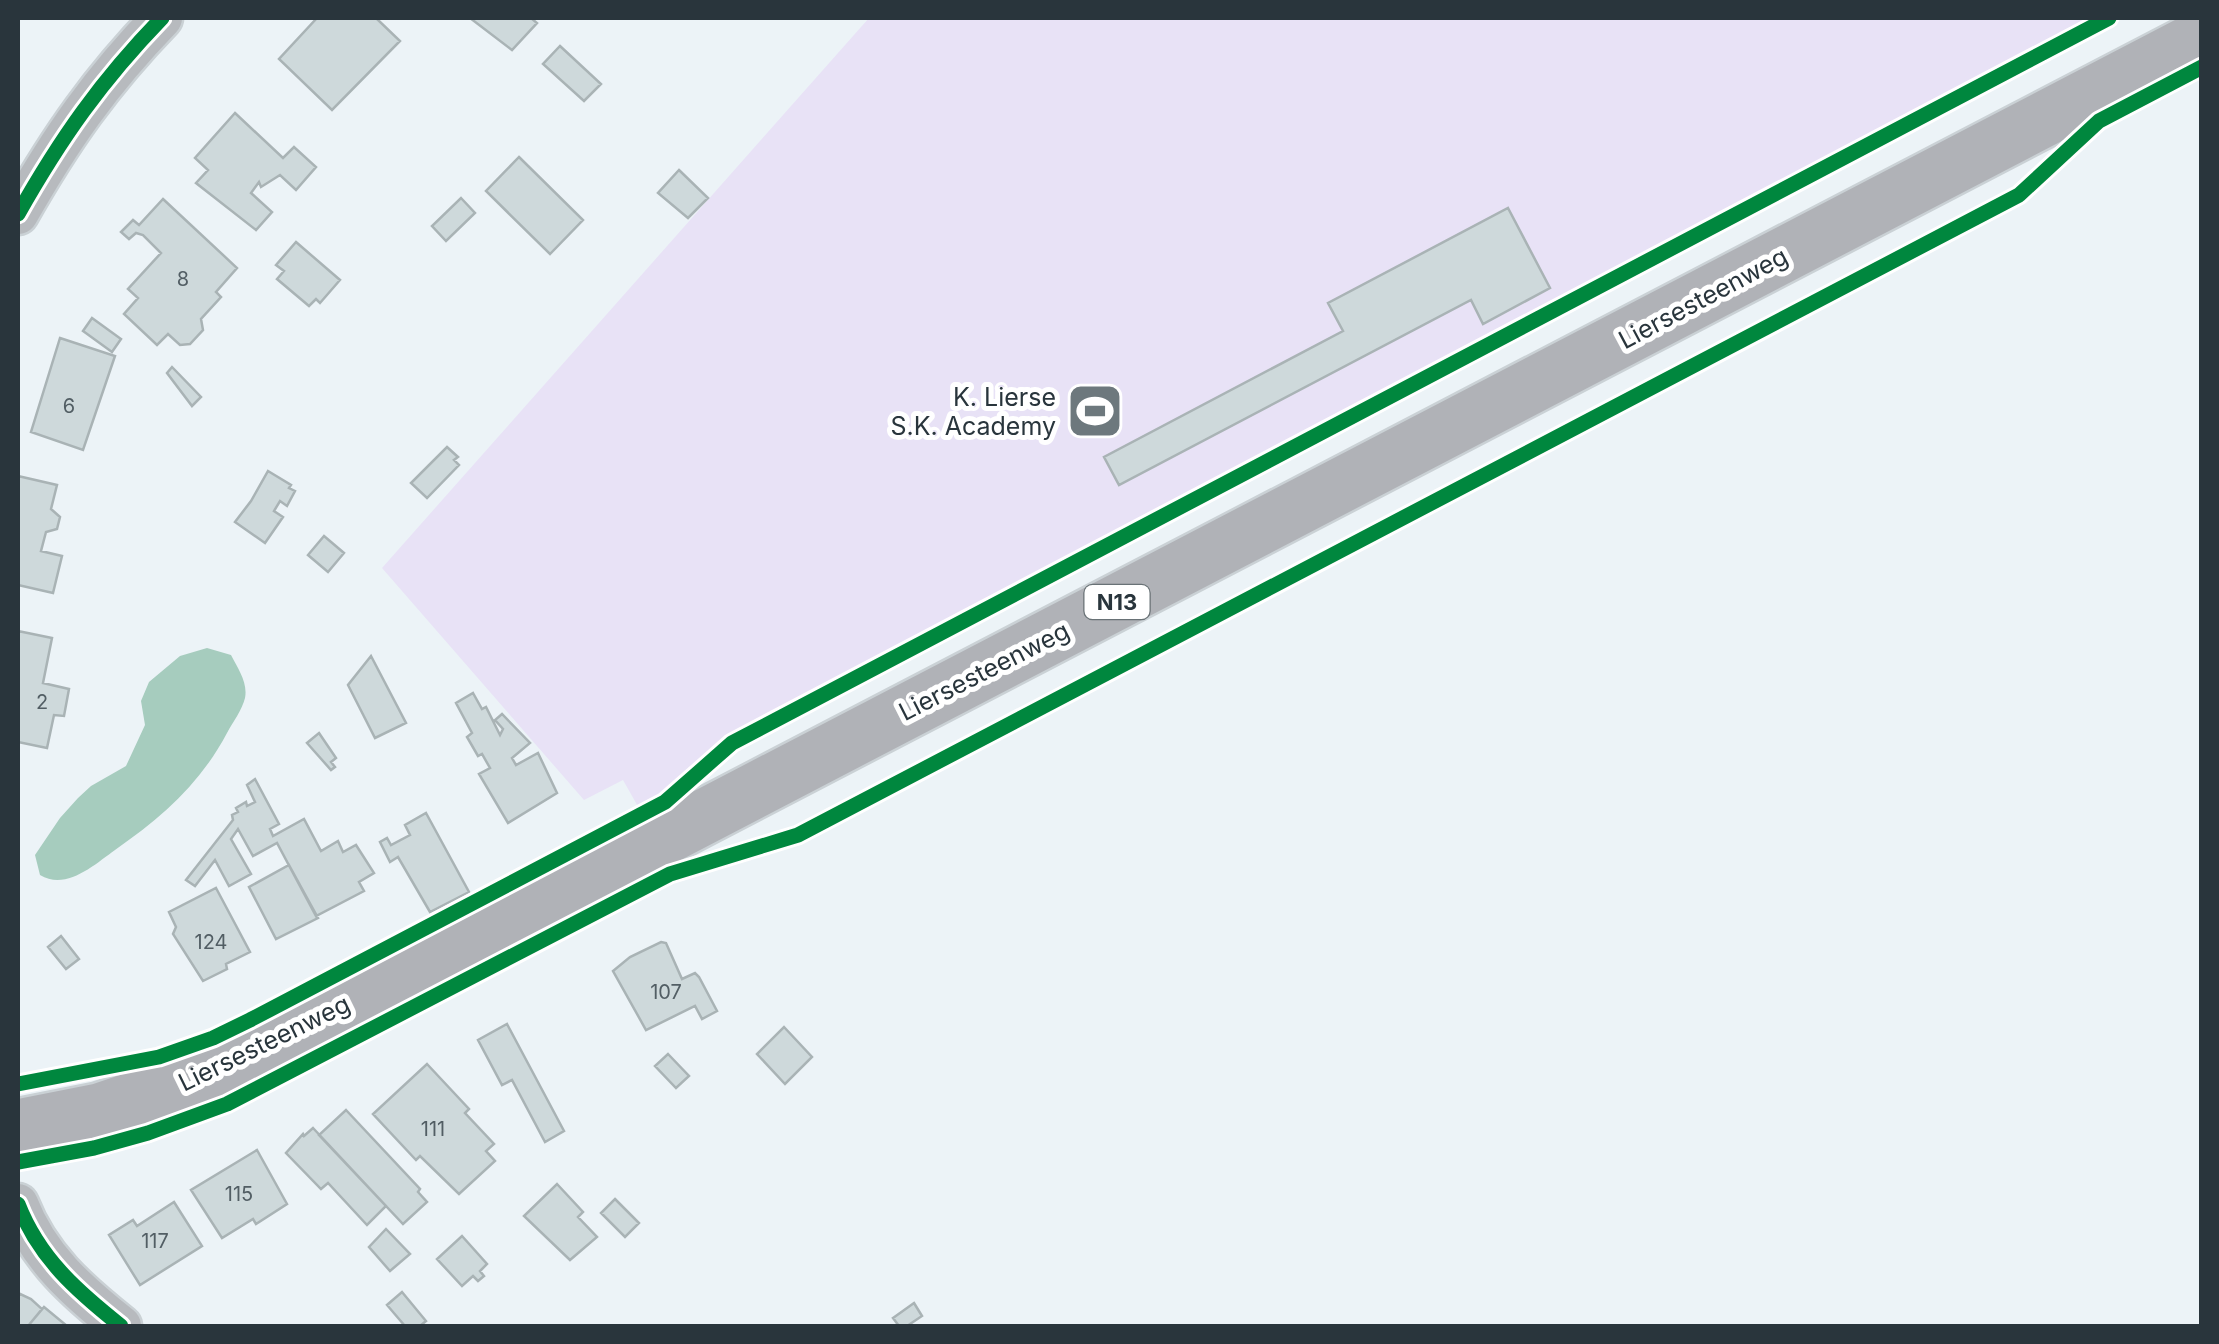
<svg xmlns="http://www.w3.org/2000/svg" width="2219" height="1344" font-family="Inter,sans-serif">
<rect width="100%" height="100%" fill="#ecf3f7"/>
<path fill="#e8e2f6" d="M869,18H2098L773,712C724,739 688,781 640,810L623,780L584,800L382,568Z"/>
<path fill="#a6ccbe" d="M207,648L231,655C238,669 248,682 245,698C242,710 233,722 227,733C200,784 162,817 115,850C94,865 66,891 40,875L35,855L60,818L78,798L91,786L126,766L145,725L141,701L149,682L180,656Z"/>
<path fill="#ced9db" stroke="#a9b3b5" stroke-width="2.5" d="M317,18H376L400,41L332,110L279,59Z
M470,18H531L537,23L512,50Z
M560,46L601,84L584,101L543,64Z
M235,113L283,158L294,147L316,167L296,190L280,175L261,187L259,182L251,193L272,212L256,230L196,183L208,170L195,158Z
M519,157L583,220L550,254L486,191Z
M679,170L708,198L688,218L658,193Z
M461,198L475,213L446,241L432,226Z
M163,199L237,268L216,292L221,297L201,319L203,330L190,344L180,345L168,334L157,345L124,314L138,298L128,289L161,253L143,235L136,233L129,239L121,232L133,220L139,225Z
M1508,208L1550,288L1483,324L1471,300L1119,485L1104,457L1343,331L1328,303Z
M296,242L340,280L320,303L316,299L309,306L277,279L284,271L276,265Z
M92,318L121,339L112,352L83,331Z
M60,338L115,356L83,450L31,432Z
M172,367L201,397L192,406L167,373Z
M447,447L458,457L454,460L459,465L427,498L411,483Z
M268,471L291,485L289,488L295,491L287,506L280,501L274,511L283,517L265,543L235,522L251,501Z
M18,476L57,485L51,509L60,517L57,529L46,532L41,551L62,556L53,593L18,585Z
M324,536L344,553L328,572L308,555Z
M18,631L52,638L43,683L69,689L64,716L54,715L47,748L18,742Z
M371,656L406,723L375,738L348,685Z
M473,693L482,709L486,707L500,735L503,729L495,720L502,714L530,743L512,758L516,765L538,753L557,793L508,823L479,774L490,768L482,754L478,756L467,737L472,733L456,703Z
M319,733L336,758L331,762L335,767L331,770L307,743Z
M255,779L279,824L270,829L273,836L304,819L321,851L338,841L343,852L356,845L374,873L359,882L364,891L316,916L277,843L253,856L238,829L231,839L251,874L229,886L215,860L195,886L186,880L233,820L232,815L238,812L236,808L246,802L247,806L255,802L247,785Z
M426,813L469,892L430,912L398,857L390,862L380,842L387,838L391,845L410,835L405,825Z
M289,865L318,918L276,939L249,887Z
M216,888L250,952L226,964L227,969L203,981L173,934L176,927L169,912Z
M61,936L79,959L66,969L48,947Z
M661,942L666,943L682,979L695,973L699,977L717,1011L702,1019L695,1006L646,1030L613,971L630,957Z
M507,1024L564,1131L545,1142L512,1080L502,1085L478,1040Z
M784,1027L812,1057L785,1084L757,1054Z
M668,1054L689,1076L676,1088L655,1066Z
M427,1064L469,1109L465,1113L494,1144L486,1151L495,1161L459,1194L420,1156L416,1160L373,1114Z
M346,1110L420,1189L418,1192L427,1202L403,1224L319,1135Z
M313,1128L386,1206L367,1225L328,1183L321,1189L286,1153L303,1134L304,1136Z
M257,1150L287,1204L256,1224L253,1219L222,1238L191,1190Z
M557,1184L583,1212L578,1217L597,1237L570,1260L524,1216Z
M615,1199L639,1223L625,1237L601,1213Z
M174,1202L202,1246L140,1285L109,1235L133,1220L137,1226Z
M386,1229L410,1254L390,1271L369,1247Z
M462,1236L487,1264L480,1271L484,1276L478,1281L473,1276L462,1286L437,1259Z
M402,1292L426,1321L420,1326H405L387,1305Z
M18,1293L31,1299L42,1309L28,1326H18Z
M914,1303L922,1316L907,1326H899L893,1318Z
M44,1307L67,1326H28Z"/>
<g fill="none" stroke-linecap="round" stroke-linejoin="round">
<g stroke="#cad1d5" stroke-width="45">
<path id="street" d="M18,214C61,138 101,81 162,18
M18,1204C39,1258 77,1291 121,1326"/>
</g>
<g stroke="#cad1d5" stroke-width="60">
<path id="primary" d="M18,1127L99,1111L212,1073L2202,37"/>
</g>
<use href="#street" stroke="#b7babe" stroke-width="40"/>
<use href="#primary" stroke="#b0b2b7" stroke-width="55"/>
<g stroke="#fff" stroke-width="21">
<path id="cycleway" d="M18,214C61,138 101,81 162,18
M18,1084L159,1057L213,1038L250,1020L665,802L732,743L2109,18
M18,1162L94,1148L148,1133L227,1104L670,874L798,835L2019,195L2099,121L2202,67
M18,1204C39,1258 77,1291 121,1326"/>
</g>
<use href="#cycleway" stroke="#00873e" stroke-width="15"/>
</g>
<defs>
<g id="stadium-square" transform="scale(2.875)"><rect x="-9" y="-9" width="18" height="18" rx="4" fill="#6d787d" stroke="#fff"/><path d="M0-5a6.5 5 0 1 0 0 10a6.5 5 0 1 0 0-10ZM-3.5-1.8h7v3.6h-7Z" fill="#fff"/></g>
</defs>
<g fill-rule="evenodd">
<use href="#stadium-square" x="1095" y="411"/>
</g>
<g text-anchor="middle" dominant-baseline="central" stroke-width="10" stroke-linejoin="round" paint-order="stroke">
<g font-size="20" fill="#525e64">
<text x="183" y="279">8</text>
<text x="69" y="406">6</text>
<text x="42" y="702">2</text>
<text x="211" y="942">124</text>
<text x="666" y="992">107</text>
<text x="433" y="1129">111</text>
<text x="239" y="1194">115</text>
<text x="155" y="1241">117</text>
</g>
<rect fill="#fff" stroke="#697276" stroke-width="2.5" x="1084.5" y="585" width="65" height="34" rx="8"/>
<g font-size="22" font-weight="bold" fill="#29353c">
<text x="1117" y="602">N13</text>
</g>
<g font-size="25" fill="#29353c" stroke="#fff">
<text transform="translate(1703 298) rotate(-28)">Liersesteenweg</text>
<text transform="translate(984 671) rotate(-27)">Liersesteenweg</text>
<text transform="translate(264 1043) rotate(-26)">Liersesteenweg</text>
</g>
<g font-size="25" fill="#29353c" stroke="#fff" text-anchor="end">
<text x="1056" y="397">K. Lierse<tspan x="1056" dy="29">S.K. Academy</tspan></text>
</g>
</g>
<rect width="2219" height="1344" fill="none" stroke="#29353c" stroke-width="40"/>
</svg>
